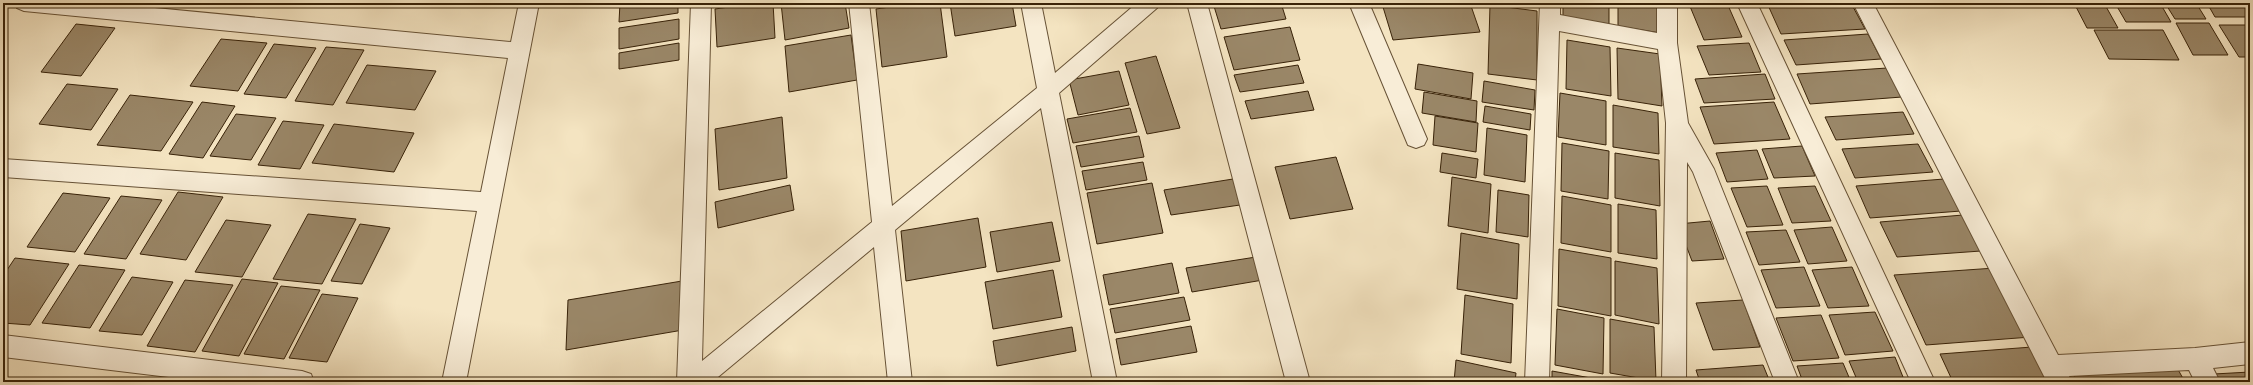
<svg xmlns="http://www.w3.org/2000/svg" width="2253" height="385" font-family="'IM FELL Great Primer',serif">
<rect width="100%" height="100%" fill="#f4e4c1"/>
<filter id="stains"><feTurbulence type="fractalNoise" baseFrequency=".005" numOctaves="4"/><feColorMatrix values="0 0 0 0 .2 0 0 0 0 .09 0 0 0 0 .02 0 0 0 .5 -.17"/></filter>
<radialGradient id="worn" r=".72"><stop offset=".6" stop-color="#630" stop-opacity="0"/><stop offset="1" stop-color="#630" stop-opacity=".3"/></radialGradient>
<path fill="#9a8768" stroke="#382208" d="M620,3H678V13L619,22Z
M757,3H773L775,38L717,47L715,9Z
M781,3H845L849,28L785,40Z
M918,3H940L947,57L882,67L876,9Z
M950,3H1012L1016,26L955,36Z
M1213,3H1281L1286,19L1221,29Z
M1430,3H1470L1480,32L1393,40L1383,7Z
M1563,3H1609V24L1563,17Z
M1618,3H1659L1660,33L1618,26Z
M1727,3L1742,37L1704,40L1689,4Z
M1767,3H1851L1865,29L1781,34Z
M2074,3H2104L2118,28H2087Z
M2115,3H2160L2171,22H2126Z
M2165,3H2196L2206,19H2175Z
M2207,3H2250V17H2215Z
M1490,5L1537,11V80L1488,74Z
M679,19V39L619,49V28Z
M2176,23H2209L2228,55H2193Z
M76,24L115,28L81,76L41,72Z
M2219,25H2250V57H2239Z
M1290,27L1300,60L1234,70L1224,37Z
M2094,30H2163L2179,60L2109,59Z
M1868,34L1881,59L1796,65L1784,40Z
M851,35L857,80L789,92L785,46Z
M221,39L267,43L238,91L190,86Z
M1567,40L1610,47L1611,96L1566,89Z
M679,43V60L619,69V53Z
M1749,43L1761,72L1709,75L1697,46Z
M274,44L316,48L286,98L244,94Z
M326,47L364,50L333,105L295,101Z
M1617,48L1660,54L1662,106L1618,99Z
M1156,56L1180,128L1147,134L1125,63Z
M1418,64L1473,73L1471,99L1415,89Z
M367,65L436,71L415,110L346,103Z
M1298,65L1304,83L1240,92L1234,75Z
M1887,68L1902,97L1810,104L1797,74Z
M1119,71L1129,105L1078,115L1069,80Z
M1765,74L1775,99L1704,103L1695,79Z
M1484,81L1535,90L1534,110L1482,102Z
M67,84L118,89L91,130L39,124Z
M1308,91L1314,110L1251,119L1245,101Z
M1424,92L1477,101L1476,122L1422,113Z
M1560,93L1606,101V145L1558,137Z
M130,95L193,102L161,151L97,145Z
M202,102L235,106L203,158L169,154Z
M1774,102L1790,139L1714,144L1700,107Z
M1613,105L1658,113L1659,154L1613,147Z
M1485,106L1531,114L1530,130L1483,122Z
M1130,108L1137,132L1073,143L1067,119Z
M1903,112L1914,134L1836,140L1825,117Z
M236,114L276,118L251,160L210,156Z
M1435,116L1478,123L1476,152L1433,145Z
M782,117L787,178L719,190L715,129Z
M283,121L324,125L300,169L258,165Z
M334,124L414,133L394,172L312,163Z
M1487,128L1527,135L1525,182L1484,175Z
M1139,136L1144,157L1081,167L1076,146Z
M1562,143L1609,151L1608,199L1561,191Z
M1918,144L1933,172L1855,178L1842,149Z
M1802,146L1815,176L1774,178L1762,149Z
M1757,150L1768,179L1727,182L1716,153Z
M1442,153L1478,159L1476,178L1440,172Z
M1615,153L1659,160L1660,206L1615,198Z
M1336,157L1353,209L1290,219L1275,167Z
M1143,162L1147,180L1086,190L1082,171Z
M1452,177L1491,184L1488,233L1448,226Z
M1233,179L1240,205L1171,215L1164,190Z
M1944,179L1961,211L1870,218L1856,186Z
M1152,183L1163,233L1097,244L1087,193Z
M790,185L794,210L718,228L715,202Z
M1767,186L1783,225L1747,227L1731,188Z
M1815,186L1831,221L1792,223L1778,188Z
M1498,190L1529,195L1528,237L1496,232Z
M178,192L223,197L186,260L140,254Z
M63,193L110,198L75,252L27,247Z
M121,196L162,200L126,259L84,254Z
M1562,196L1611,205V252L1561,243Z
M1618,204L1656,210L1657,259L1618,253Z
M308,214L356,219L322,284L273,279Z
M1963,215L1981,251L1897,257L1880,222Z
M978,218L986,267L906,281L901,231Z
M226,220L271,225L242,277L195,272Z
M1710,221L1724,259L1692,261L1678,224Z
M1052,222L1060,261L997,272L990,232Z
M360,224L390,228L362,284L331,281Z
M1832,227L1847,261L1808,264L1794,230Z
M1786,230L1800,262L1759,265L1746,232Z
M1461,233L1519,244L1517,299L1457,289Z
M1559,249L1611,258V316L1558,306Z
M1256,257L1263,280L1192,292L1186,268Z
M15,258L69,264L30,325L3,323V276Z
M1615,261L1657,268L1659,324L1615,315Z
M1172,263L1179,293L1109,305L1103,275Z
M79,265L125,270L90,328L42,323Z
M1804,267L1820,306L1776,308L1761,270Z
M1852,267L1869,306L1828,308L1812,270Z
M1995,268L2031,337L1926,345L1894,275Z
M1053,270L1062,317L993,329L985,282Z
M132,277L173,282L142,335L99,331Z
M242,279L278,283L239,356L202,351Z
M185,280L233,285L195,352L147,346Z
M682,281L683,330L566,350L568,300Z
M281,286L320,290L284,359L244,354Z
M322,294L358,298L327,362L289,358Z
M1465,295L1513,304L1511,363L1461,354Z
M1184,297L1190,320L1115,333L1110,309Z
M1743,300L1760,347L1713,350L1696,303Z
M1557,309L1604,318L1603,374L1555,365Z
M1875,312L1893,351L1845,355L1829,315Z
M1821,315L1839,358L1793,361L1776,318Z
M1610,319L1654,327L1656,381L1610,373Z
M1191,326L1197,352L1121,365L1116,339Z
M1072,327L1076,351L997,366L993,341Z
M2032,347L2051,382H1953L1940,354Z
M1895,357L1905,382H1858L1849,361Z
M1456,360L1516,373L1515,382H1454Z
M1843,363L1851,382H1803L1797,366Z
M1763,365L1770,382H1700L1696,370Z
M2176,366L2185,382H2077L2073,374Z
M1552,371L1602,380V382H1552Z
M2250,372V382H2219L2214,374Z"/>
<g fill="none" stroke-linecap="round" stroke-linejoin="round">
<g stroke="#675236" stroke-width="2">
<path id="minor" d="M14,3H103L511,42L519,3H539L466,382H442L477,211L3,177V159L481,192L508,58L24,11L17,8Z
M691,3H711L702,361L872,222L849,3H869L892,206L1037,88L1021,3H1041L1055,73L1137,3H1160L1157,8L1059,93L1117,382H1093L1041,108L895,230L912,382H888L874,247L712,382H677Z
M1187,3H1207L1310,382H1286Z
M1349,3H1369L1427,139L1424,145L1416,148L1408,145Z
M1540,3H1560V15L1657,33V3H1677V43L1688,123L1714,169L1799,382H1775L1693,172L1687,162L1686,382H1662L1666,123L1658,49L1559,31L1549,382H1525Z
M1737,3H1757L1935,382H1911Z
M1853,3H1873L2058,355L2195,348L2250,342V364L2213,368L2220,382H2195L2189,370L2069,376L2072,382H2047Z
M3,335L302,371L311,374L314,382H210L3,357Z"/>
</g>
<use href="#minor" fill="#f8edd7" fill-rule="evenodd"/>
</g>
<rect width="2253" height="385" fill="none" stroke="#f4e4c1" stroke-width="16"/>
<rect x="4" y="4" width="2245" height="377" fill="none" stroke="#382208" stroke-width="2"/>
<rect x="8" y="8" width="2237" height="369" fill="none" stroke="#382208"/>
<rect width="100%" height="100%" filter="url(#stains)"/>
<rect width="100%" height="100%" fill="url(#worn)"/>
</svg>
